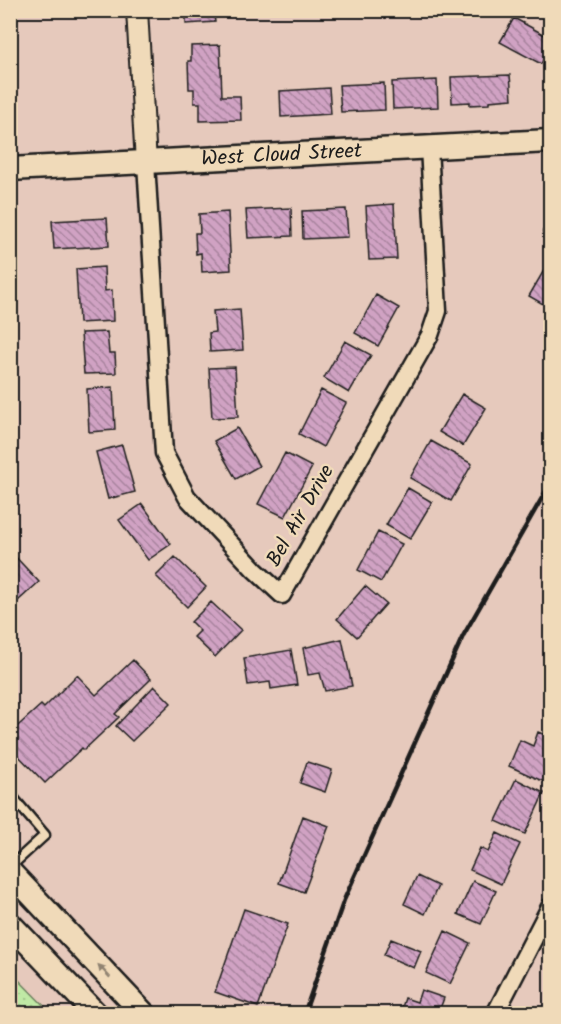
<svg xmlns="http://www.w3.org/2000/svg" width="561" height="1024" font-family="Kalam,sans-serif">
<defs>
<pattern id="grass-dots" width="8" height="8" patternUnits="userSpaceOnUse" patternTransform="scale(1.5)"><rect width="8" height="8" fill="#c0e9a5"/><path d="M2 2h.1M6 6h.1" fill="none" stroke="#a4c78d" stroke-width="1.8" stroke-linecap="round"/></pattern>
<pattern id="building-back-hatch" width="6" height="6" patternUnits="userSpaceOnUse" patternTransform="scale(1.5)"><rect width="6" height="6" fill="#d0a2c3"/><path d="M-1 5l2 2M0 0l6 6M5-1l2 2" fill="none" stroke="#a8839e"/></pattern>
</defs>
<rect width="100%" height="100%" fill="#e6c9bc"/>
<filter id="ink" filterUnits="userSpaceOnUse"><feTurbulence type="fractalNoise" baseFrequency=".0167" numOctaves="2"/><feDisplacementMap in="SourceGraphic" scale="12" xChannelSelector="R" yChannelSelector="G"/><feConvolveMatrix kernelMatrix="1 2 1 2 8 2 1 2 1" color-interpolation-filters="sRGB"/></filter>
<g filter="url(#ink)">
<path fill="url(#grass-dots)" stroke="#6e8260" stroke-width="1.5" d="M10,972H11L51,1013H11Z"/>
<path fill="url(#building-back-hatch)" stroke="#1c1c1c" stroke-width="1.5" d="M186,10H230V14H214L215,22L186,24Z
M514,18L550,38V47L541,64L500,42Z
M220,45L222,96H240L241,120L200,121V103H194V89H189L188,61H191V46Z
M510,75L512,99L489,101V104L470,105V102L452,103L451,77Z
M437,80L438,107L393,109L392,82Z
M384,83L385,110L341,112L339,85Z
M329,88L331,114L281,117L280,91Z
M394,204L397,259L369,260L366,206Z
M291,208L292,236L248,238L246,210Z
M346,209L348,237L303,239L302,211Z
M228,212L231,270L202,272L201,253L196,254L195,233H200L199,214Z
M107,218L109,246L54,249L52,221Z
M550,260V308L529,296Z
M104,267L105,291L112,290L113,321L79,323L76,269Z
M376,295L399,308L378,346L355,333Z
M240,309L243,350L210,352L209,333L215,332L213,311Z
M107,332L109,353H115L116,373L84,374L81,333Z
M345,341L371,355L349,393L324,378Z
M235,367L238,417L212,418L209,368Z
M113,387L115,430L89,432L87,389Z
M321,390L346,403L323,447L299,434Z
M462,394L486,408L463,446L439,432Z
M237,428L259,466L236,479L214,441Z
M431,441L472,464L451,501L410,478Z
M122,445L135,492L108,499L96,452Z
M285,453L312,467L285,517L258,504Z
M408,488L432,502L410,539L386,525Z
M142,504L171,544L148,560L119,520Z
M378,532L402,544L381,582L358,570Z
M10,551L39,582L10,608Z
M175,557L206,587L187,607L156,576Z
M365,586L386,604L357,637L337,619Z
M211,602L241,630L215,657L194,637L200,631L191,622Z
M342,639L352,686L325,691L320,673L308,675L303,648Z
M291,650L297,685L271,689L270,682L248,685L244,658Z
M133,660L151,679L115,714L119,717L84,750L82,748L45,783L10,747V733L41,705L44,708L77,675L96,695Z
M154,686L171,703L132,741L116,726Z
M538,732L550,737V779L549,784L509,766L520,740L533,746Z
M307,762L332,770L325,792L300,783Z
M516,779L544,793L525,834L496,821Z
M303,816L329,826L304,892L279,883Z
M497,833L520,844L501,884L470,870L480,848L488,852Z
M417,876L438,886L425,914L404,904Z
M473,881L496,891L481,924L458,914Z
M244,909L288,924L258,1007L215,992Z
M445,931L470,943L450,984L426,973Z
M391,939L421,951L414,968L384,955Z
M421,990L444,998L438,1014H400L405,998L417,1002Z"/>
<g fill="none" stroke-linecap="round" stroke-linejoin="round">
<g stroke="#1c1c1c" stroke-width="13">
<path id="service" d="M10,794L45,835L10,867"/>
</g>
<g stroke="#1c1c1c" stroke-width="21">
<path id="minor" d="M146,163L164,453L187,497L255,570L282,595L430,335L438,311L429,147
M495,1014L550,907"/>
</g>
<g stroke="#1c1c1c" stroke-width="24">
<path id="tertiary" d="M137,10L146,163"/>
</g>
<g stroke="#1c1c1c" stroke-width="27">
<g id="secondary">
<path id="s1" d="M10,169L550,141"/>
<path d="M10,872L144,1014"/>
<path d="M10,924L96,1014"/>
</g>
</g>
<path stroke="#1c1c1c" stroke-width="4" stroke-dasharray="1.5 4.5" stroke-linecap="butt" d="M542,232L550,231"/>
<use href="#service" stroke="#f0dab9" stroke-width="8"/>
<use href="#minor" stroke="#f0dab9" stroke-width="16"/>
<use href="#tertiary" stroke="#f0dab9" stroke-width="20"/>
<use href="#secondary" stroke="#f0dab9" stroke-width="22"/>
<path stroke="#1c1c1c" stroke-width="4.5" d="M304,1014L344,900L463,636L550,484"/>
</g>
<defs><path id="oneway-solid" d="M-6-.8H1V-3.2L6.5 0L1 3.2V.8H-6Z" transform="scale(1.5)"/></defs>
<use fill="#918472" href="#oneway-solid" transform="translate(104 971) rotate(-133)"/>
</g>
<g text-anchor="middle" dominant-baseline="central" stroke-width="5" stroke-linejoin="round" paint-order="stroke">
<g font-size="21" fill="#1c1c1c" stroke="#f0dab9">
<text stroke="none"><textPath href="#s1" startOffset="272">West Cloud Street</textPath></text>
<text transform="translate(301 516) rotate(-60)">Bel Air Drive</text>
</g>
</g>
<rect width="561" height="1024" fill="none" stroke="#f0dab9" stroke-width="36"/>
<rect x="18" y="18" width="525" height="988" fill="none" stroke="#1c1c1c" stroke-width="2" filter="url(#ink)"/>
</svg>
